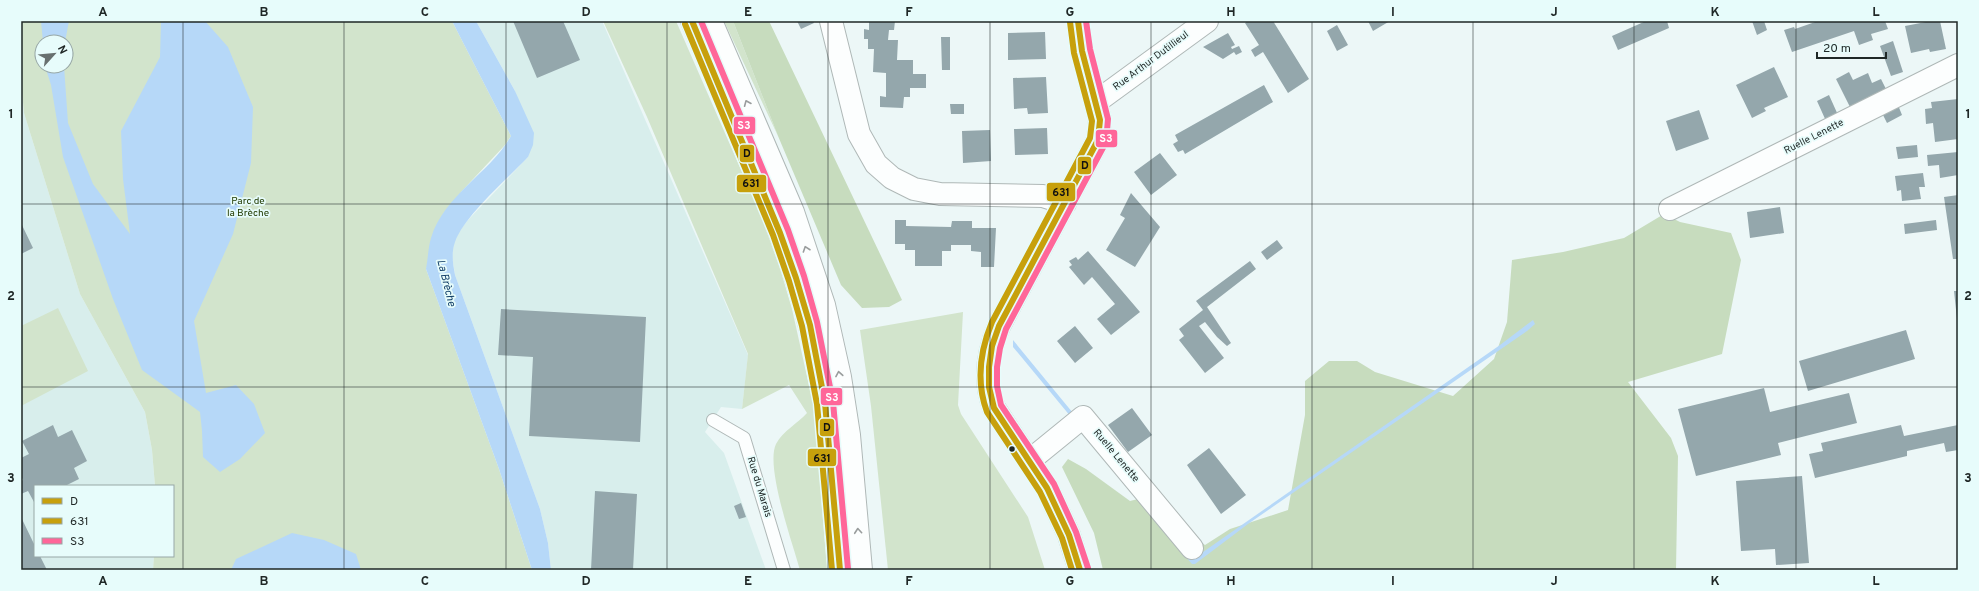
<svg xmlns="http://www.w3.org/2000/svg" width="1979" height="591" font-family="Overpass,sans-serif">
<rect width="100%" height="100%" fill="#ecf7f7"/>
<path fill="#d8eeec" d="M476,21H602L748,355L742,409L721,407L705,432L724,453L766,570H551L548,543L540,509L455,275L452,256L454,242L460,230L468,220L528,157L515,91Z
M21,82L24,113L80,294L145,412L152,450L155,486H35V556H154L153,570H21Z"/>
<path fill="#d2e4cc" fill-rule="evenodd" d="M21,21H452L511,136L505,145L461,192L426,269L499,469L532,570H153L154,556H173V486H155L152,450L145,412L80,294L24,113L21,82ZM42,42H66V66H42Z
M603,21H676L759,211L779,265L792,309L814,408L827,570H800C793,544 765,467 776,444C783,431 798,423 807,413L789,385L742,409L748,354L647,117Z
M724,21H733L778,136Z
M58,308L88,371L21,406V326Z
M963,312L958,405L961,414L1028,517L1045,570H888L871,406L860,330Z"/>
<path fill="#c7dcbe" d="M733,21H769L902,300L889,307L862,308L841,285L778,136Z
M1664,214L1680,222L1731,233L1741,260L1722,354L1628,382L1671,438L1678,456L1676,570H1103L1094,533L1062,467L1068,459L1086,469L1130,501L1154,495L1186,531L1205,545L1230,529L1288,510L1305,415V381L1329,361H1357L1375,372L1453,396L1494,359L1507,322L1512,260L1563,252L1624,238Z"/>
<path fill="#b6d8f8" d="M41,21H69L65,42H43Z
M161,21H205L228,47L253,107L251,163L233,234L194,321L206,393L236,385L254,404L265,433L240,459L220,472L203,457L202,431L200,412L142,370L113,299L63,157L51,85L45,66H64L68,123L93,184L130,234L123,179L121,131L160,57Z
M452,21H476L515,91L534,133L533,145L528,157C508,178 464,216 455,242C451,253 453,264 455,275L540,509L548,543L551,570H532L499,469L426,269C428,259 428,248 431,238C444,195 490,173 511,136Z
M1533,320L1535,324L1527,331L1248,524L1195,564H1192L1160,528L1114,469L1013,347V340L1193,559L1500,345Z
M292,533L324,540L356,554L361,570H231L236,559Z"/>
<path fill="#94a7ac" d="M513,21H563L580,60L537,78Z
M797,21H813L814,23L801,29Z
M869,21H895L894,30H889L888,40H898L897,60H913V74H926V88H910V97H904L903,108L880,107V96L886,97V73L873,72L874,49H868V39H864V29L869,30Z
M1248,21H1273L1309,79L1288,93L1263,52L1255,57L1251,50L1259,45L1245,23Z
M1368,21H1390L1373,31Z
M1646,21H1667L1669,28L1618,50L1612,36Z
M1752,21H1764L1767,30L1757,35Z
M1818,21H1885L1888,29L1871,34L1873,40L1859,45L1854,31L1792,52L1784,30L1794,27L1795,29Z
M1931,21H1940L1946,49L1930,52L1929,49L1911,53L1905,26Z
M1337,25L1348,45L1337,51L1327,31Z
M1045,32L1046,59L1008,60V33Z
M1228,33L1235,45L1231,47L1232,49L1239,46L1242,52L1236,55L1234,52L1223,59L1203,47Z
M941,37H950V70H942Z
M1893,41L1903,72L1891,76L1880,46Z
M1774,67L1788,97L1764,108L1766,111L1752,118L1736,85Z
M1849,72L1853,80L1868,73L1872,83L1881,79L1887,91L1851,109L1836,79Z
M1046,77L1048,113L1028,114L1027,108L1014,109L1013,78Z
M1264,85L1273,102L1185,154L1183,150L1178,152L1173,144L1178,141L1175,135Z
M1829,95L1838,115L1826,121L1817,101Z
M1958,99V139L1935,142L1933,123L1926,124L1925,109L1932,108L1931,102Z
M950,104H964V114H951Z
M1898,105L1902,115L1887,123L1882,113Z
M1699,110L1709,139L1676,151L1666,121Z
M1047,128L1048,154L1015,155L1014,129Z
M990,130L991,161L963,163L962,131Z
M1917,145L1918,157L1898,159L1896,147Z
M1958,152V175L1940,178L1939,165L1928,166L1927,155Z
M1160,153L1177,175L1151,195L1134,172Z
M1923,173L1925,187H1919L1921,199L1902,201L1901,190L1897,191L1895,176Z
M1131,193L1160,227L1135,267L1106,250L1125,218L1120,215Z
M1958,195V259H1953L1944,197Z
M1780,207L1784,233L1750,238L1747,212Z
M895,220H906V226L951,227L952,221H972V228H996L994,267H981V252L971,251V245H951V251H942V266H915V250H905V244H895Z
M1936,220L1937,230L1905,234L1904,224Z
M21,223L33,248L21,254Z
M1277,240L1283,248L1267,260L1261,252Z
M1088,251L1140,312L1111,335L1097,319L1115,304L1092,277L1084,285L1069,267L1072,265L1069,261L1076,257L1078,260Z
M1250,261L1256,269L1207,307L1231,343L1227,346L1217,337L1205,322L1199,326L1224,358L1205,373L1179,340L1184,336L1179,329L1203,310L1196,301Z
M1954,291H1958V319H1957Z
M501,309L646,317L640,442L529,436L533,357L498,355Z
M1075,326L1093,348L1075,363L1057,341Z
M1906,330L1915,359L1808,391L1799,361Z
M1764,388L1770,412L1849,393L1857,423L1778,443L1781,455L1696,476L1678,409Z
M1132,408L1152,435L1128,452L1108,425Z
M53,425L58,437L72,430L87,461L74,468L79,479L65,486H35L34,502L28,491L21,494V481L23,480L21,476V458L29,454L22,441Z
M1901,425L1904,436L1958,425V450L1946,452L1944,443L1907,451V456L1815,478L1809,454L1823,451L1821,443Z
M1209,448L1246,495L1221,514L1187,465Z
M1802,476L1809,563L1776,565L1775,549L1741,551L1736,481Z
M595,491L637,494L633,570H591Z
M741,503L746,517L739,519L734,506Z
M21,517L35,546V556H40L47,570H21Z"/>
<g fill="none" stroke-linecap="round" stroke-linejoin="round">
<g stroke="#afb8b7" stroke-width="14">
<path id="lane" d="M713,420L744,438L784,570"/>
</g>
<g stroke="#afb8b7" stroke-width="24">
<path id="street" d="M831,21L859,134L876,164L892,178L914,189L940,194L1043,196L1065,203
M1078,21L1082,51L1100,120L1098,140L999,326C988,352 984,381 994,408L1047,488L1069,535L1080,570
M1096,102L1207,21
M1670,209L1958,65
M1029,461L1083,417L1192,548"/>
</g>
<g stroke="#afb8b7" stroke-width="24">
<path id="primary" d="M692,21C713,69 733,117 753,165C778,225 802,285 815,348C831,421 833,496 840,570
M711,21L793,212L824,305L840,377L849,435L861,570"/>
</g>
<use href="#lane" stroke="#fcfefe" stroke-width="12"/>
<use href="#street" stroke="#fcfefe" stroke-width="22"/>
<use href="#primary" stroke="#fcfefe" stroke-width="22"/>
<g stroke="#e7fcfb" stroke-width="9">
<path id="bus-1" d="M692,21L780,233L796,278L810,325L825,403L840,570
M1078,21L1082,51L1100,120L1098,140L999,326L992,346L989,367V387L994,408L1047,488L1069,535L1080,570"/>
</g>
<g stroke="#e7fcfb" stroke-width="9">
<path id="bus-2" d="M1070,22L1074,53L1092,121L1090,138L992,322C980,351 976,382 987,412L1040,492L1062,538L1072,570
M685,24L773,235L789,281L802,326L817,404L832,570"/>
</g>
<g stroke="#e7fcfb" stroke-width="9">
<path id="bus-3" d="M701,21L788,230L804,276L817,322L833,402L848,569
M1086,21L1090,49L1108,119L1106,142L1006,329L1000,348L997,367V386L1001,405L1054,484L1076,532L1088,568"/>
</g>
<use href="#bus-1" stroke="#c7a00c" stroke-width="6"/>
<use href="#bus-2" stroke="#c7a00c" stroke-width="6"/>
<use href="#bus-3" stroke="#f69" stroke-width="6"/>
</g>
<defs><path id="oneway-chevron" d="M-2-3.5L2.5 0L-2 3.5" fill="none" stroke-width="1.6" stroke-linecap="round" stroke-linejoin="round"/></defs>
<g stroke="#999d9d">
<use href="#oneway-chevron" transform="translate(747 103) rotate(-113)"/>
<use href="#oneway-chevron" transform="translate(806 249) rotate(-109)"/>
<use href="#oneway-chevron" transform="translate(839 374) rotate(-100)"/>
<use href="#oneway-chevron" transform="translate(858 531) rotate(-95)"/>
</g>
<path fill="none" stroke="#1f2726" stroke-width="1" stroke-opacity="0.55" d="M183,21V570M344,21V570M506,21V570M667,21V570M828,21V570M990,21V570M1151,21V570M1312,21V570M1473,21V570M1634,21V570M1796,21V570M21,204H1958M21,387H1958"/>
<circle fill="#1f2726" stroke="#e7fcfb" stroke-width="1.5" cx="1012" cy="449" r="3.5"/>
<g text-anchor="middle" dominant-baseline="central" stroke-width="3.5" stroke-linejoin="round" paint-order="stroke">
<g font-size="10" fill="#1f2726" stroke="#e7fcfb">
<text transform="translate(1151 61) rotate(-37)">Rue Arthur Dutillieul</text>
<text transform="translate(1814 137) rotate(-27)">Ruelle Lenette</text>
<text transform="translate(1116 456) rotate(50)">Ruelle Lenette</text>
<text transform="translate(759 487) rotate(73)">Rue du Marais</text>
</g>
<g font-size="10" fill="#213a00" stroke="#e7fcfb">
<text x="248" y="201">Parc de<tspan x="248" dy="12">la Brèche</tspan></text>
</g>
<g font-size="11" font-style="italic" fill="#103d67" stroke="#e7fcfb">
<text transform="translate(446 283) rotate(76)">La Brèche</text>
</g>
</g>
<g stroke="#e7fcfb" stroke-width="1.5">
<rect x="733" y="116" width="23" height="19" rx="4" fill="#f69"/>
<rect x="1095" y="129" width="23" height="19" rx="4" fill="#f69"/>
<rect x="739" y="144" width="16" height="19" rx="4" fill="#c7a00c"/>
<rect x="1077" y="156" width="15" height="19" rx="4" fill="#c7a00c"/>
<rect x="736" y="174" width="31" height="19" rx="4" fill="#c7a00c"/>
<rect x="1046" y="182" width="30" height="20" rx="4" fill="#c7a00c"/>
<rect x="820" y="387" width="23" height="19" rx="4" fill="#f69"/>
<rect x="819" y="418" width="16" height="19" rx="4" fill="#c7a00c"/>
<rect x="807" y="448" width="30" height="19" rx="4" fill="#c7a00c"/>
</g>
<g font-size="11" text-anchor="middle" font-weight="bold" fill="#fff">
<text x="744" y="129">S3</text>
<text x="1106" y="142">S3</text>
<text x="832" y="401">S3</text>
</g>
<g font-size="11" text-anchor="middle" font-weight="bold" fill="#111">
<text x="747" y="157">D</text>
<text x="1085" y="169">D</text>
<text x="751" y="187">631</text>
<text x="1061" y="196">631</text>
<text x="827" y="431">D</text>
<text x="822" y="462">631</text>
</g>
<rect width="1979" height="591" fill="none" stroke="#e7fcfb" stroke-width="44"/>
<rect x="34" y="485" width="140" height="72" fill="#e7fcfb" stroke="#97a7a6"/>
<rect x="42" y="498" width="20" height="6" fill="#c7a00c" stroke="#97a7a6"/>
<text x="70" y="505" font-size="12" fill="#1f2726">D</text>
<rect x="42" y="518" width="20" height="6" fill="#c7a00c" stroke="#97a7a6"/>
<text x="70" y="525" font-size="12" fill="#1f2726">631</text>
<rect x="42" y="538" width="20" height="6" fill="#ff6699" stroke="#97a7a6"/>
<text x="70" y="545" font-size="12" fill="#1f2726">S3</text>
<g transform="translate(54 54) rotate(63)"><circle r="19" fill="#e7fcfb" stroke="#97a7a6"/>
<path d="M0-3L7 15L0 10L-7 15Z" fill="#67706f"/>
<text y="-6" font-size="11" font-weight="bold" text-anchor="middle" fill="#1f2726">N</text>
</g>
<path d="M1817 52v6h69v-6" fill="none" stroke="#1f2726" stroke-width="2"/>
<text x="1823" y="52" font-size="12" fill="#1f2726" stroke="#e7fcfb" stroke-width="3" paint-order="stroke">20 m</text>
<rect x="22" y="22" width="1935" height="547" fill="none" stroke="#1f2726" stroke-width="1.5"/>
<g font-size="13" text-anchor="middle" font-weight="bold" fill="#1f2726">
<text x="103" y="16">A</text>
<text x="264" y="16">B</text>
<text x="425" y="16">C</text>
<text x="586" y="16">D</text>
<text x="748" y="16">E</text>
<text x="909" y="16">F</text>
<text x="1070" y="16">G</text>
<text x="1231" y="16">H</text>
<text x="1393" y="16">I</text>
<text x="1554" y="16">J</text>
<text x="1715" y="16">K</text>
<text x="1876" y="16">L</text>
<text x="11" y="118">1</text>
<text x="1968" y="118">1</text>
<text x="11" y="300">2</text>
<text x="1968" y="300">2</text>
<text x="11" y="482">3</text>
<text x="1968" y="482">3</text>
<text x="103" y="585">A</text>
<text x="264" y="585">B</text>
<text x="425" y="585">C</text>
<text x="586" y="585">D</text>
<text x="748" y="585">E</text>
<text x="909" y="585">F</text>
<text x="1070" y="585">G</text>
<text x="1231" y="585">H</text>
<text x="1393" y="585">I</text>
<text x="1554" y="585">J</text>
<text x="1715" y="585">K</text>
<text x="1876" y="585">L</text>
</g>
</svg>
